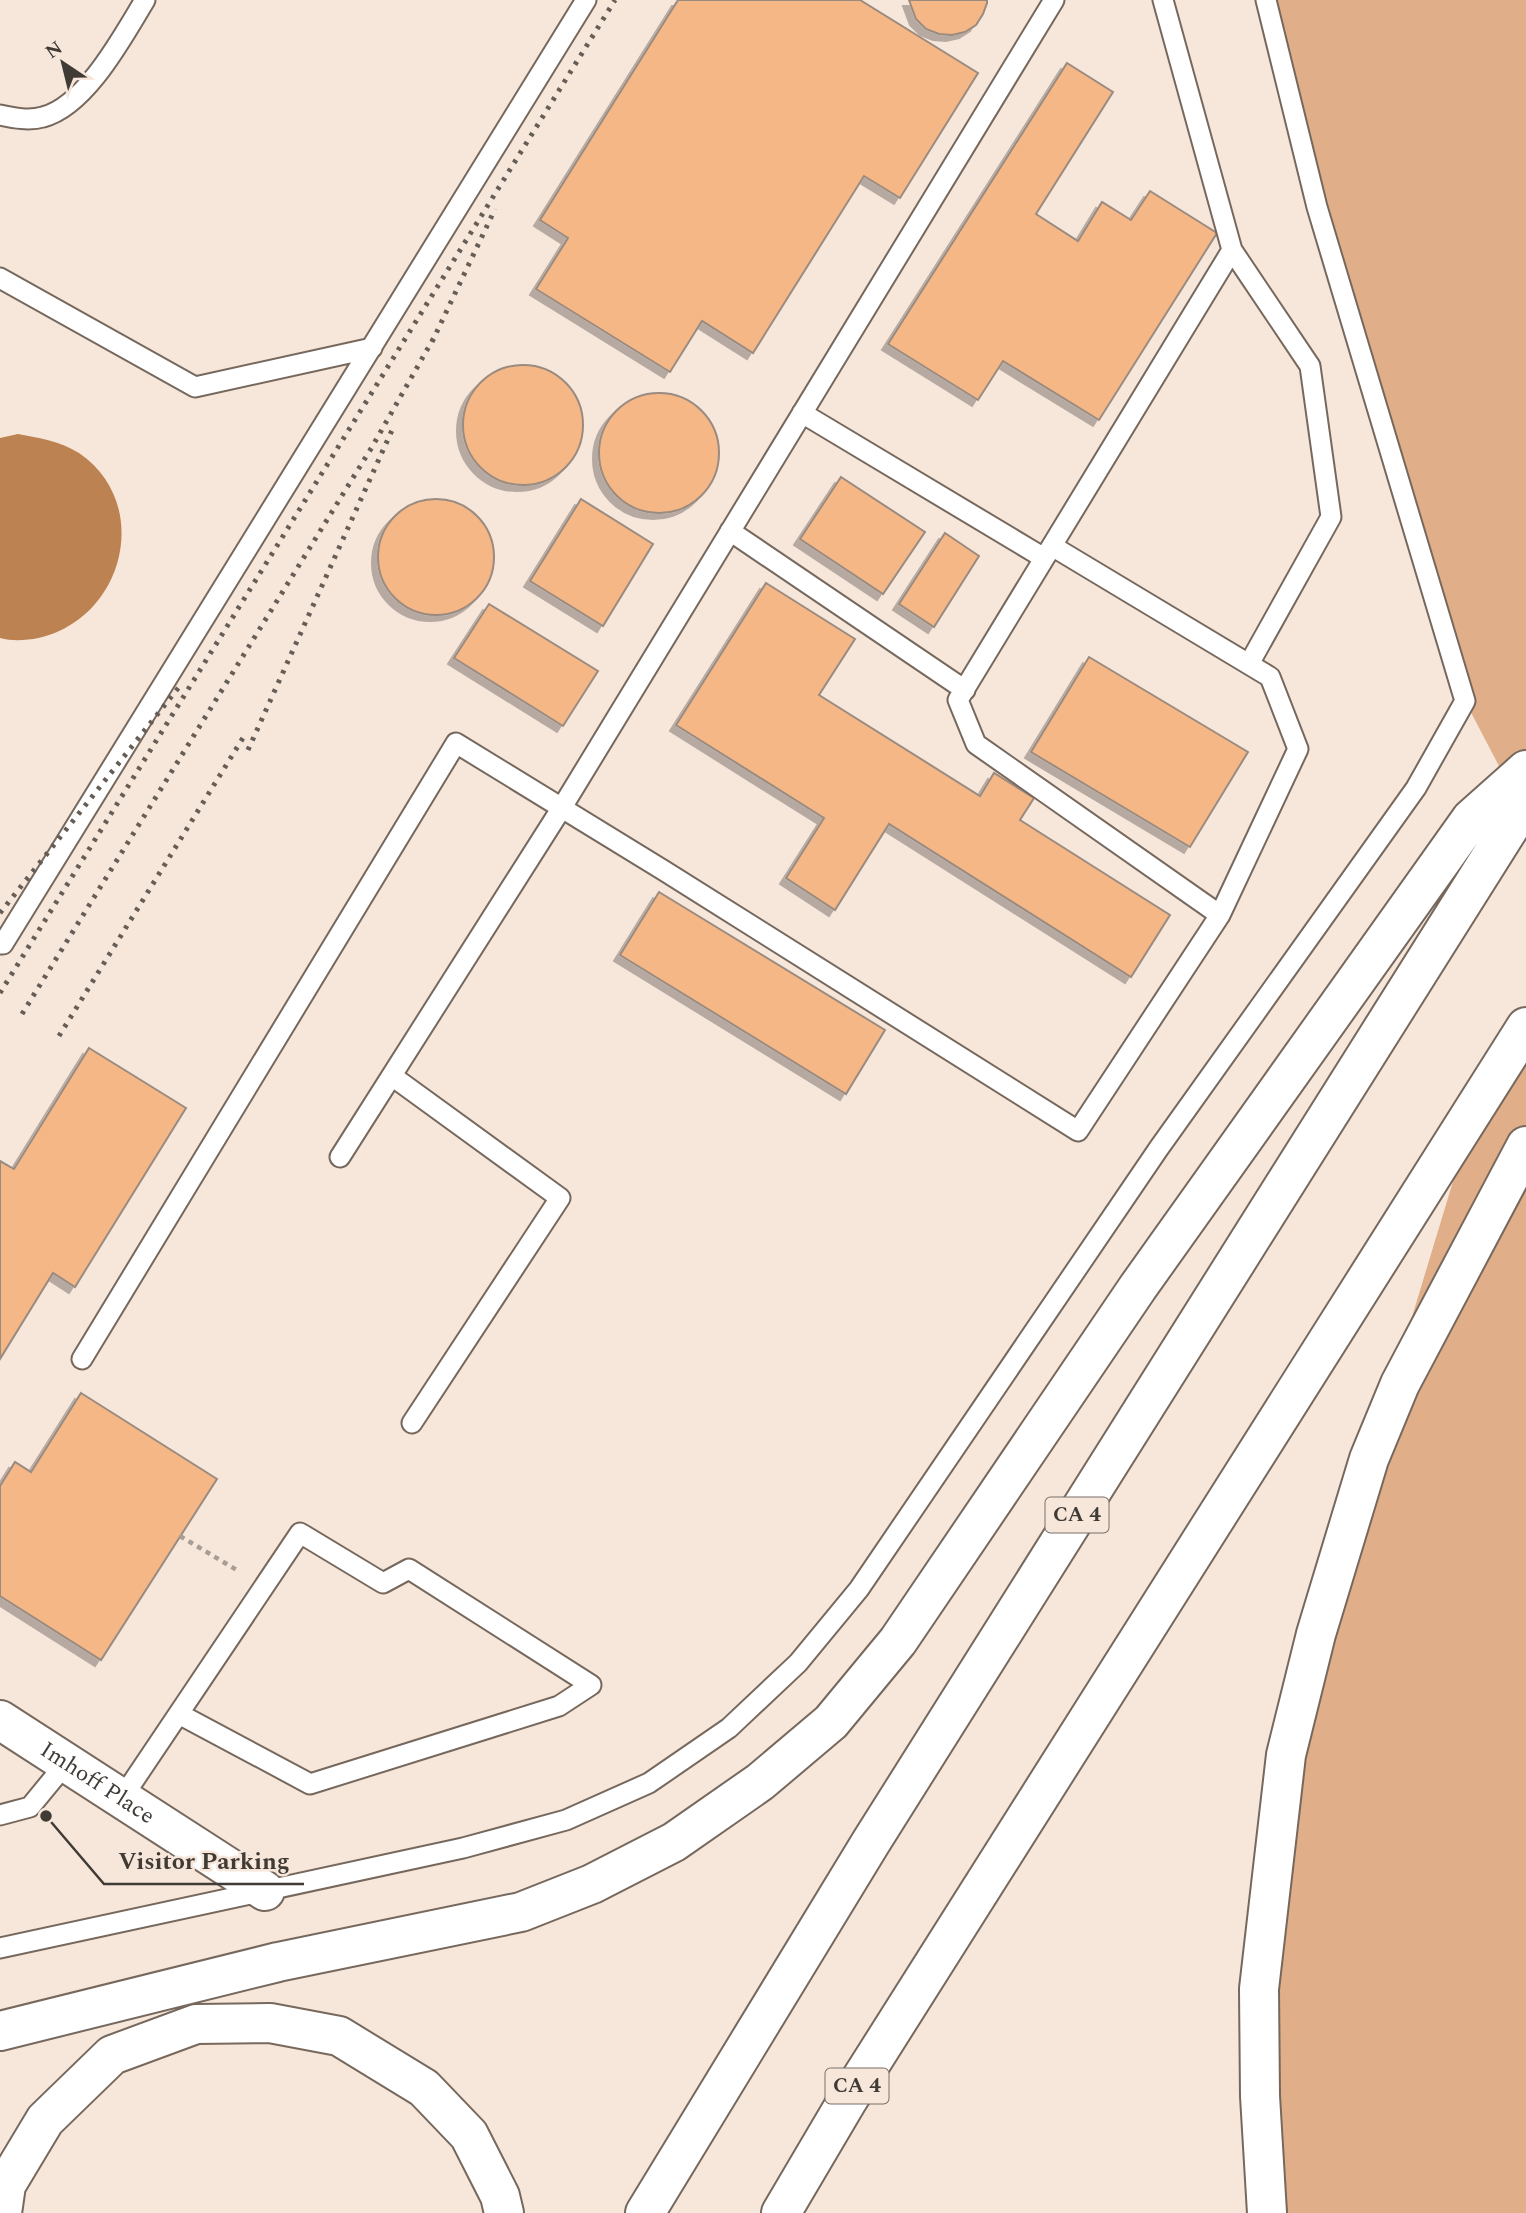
<svg xmlns="http://www.w3.org/2000/svg" width="1526" height="2213" font-family="Spectral,serif">
<defs>
<filter id="shadow"><feDropShadow dx="-6" dy="6" stdDeviation="0" flood-color="#0004"/></filter>
</defs>
<rect width="100%" height="100%" fill="#f7e7db"/>
<path fill="#e0ae88" d="M1266,0H1526V799L1521,808L1465,701Z
M1526,1030V2213H1267L1260,2096L1316,1634L1471,1122Z"/>
<path fill="#bd8251" d="M18,434C39,438 60,441 79,453C147,499 129,601 57,632C41,639 18,643 0,638V438Z"/>
<path fill="#f6b786" stroke="#9a8b80" stroke-width="2" filter="url(#shadow)" d="M678,0H860L978,73L900,198L864,176L753,353L702,321L670,372L536,289L568,238L540,220Z
M909,0H987V3L983,14L976,25L965,32L952,35L939,34L926,29L916,19Z
M1067,63L1113,92L1036,214L1078,241L1102,202L1131,220L1150,191L1217,233L1099,420L1003,361L978,400L888,344Z
M463 425a60 60 0 1 1 120 0a60 60 0 1 1-120 0Z
M599 453a60 60 0 1 1 120 0a60 60 0 1 1-120 0Z
M841,477L925,532L883,594L800,539Z
M581,499L653,544L603,626L530,581Z
M378 557a58 58 0 1 1 116 0a58 58 0 1 1-116 0Z
M945,533L979,556L934,627L899,604Z
M766,583L855,639L819,695L980,796L994,773L1034,798L1020,820L1170,915L1131,977L889,824L835,910L786,878L824,818L676,725Z
M489,604L598,671L563,726L454,658Z
M1089,657L1248,752L1190,847L1031,752Z
M659,892L885,1030L846,1094L620,955Z
M89,1048L186,1108L75,1287L53,1273L0,1359V1161L14,1169Z
M81,1393L217,1479L101,1660L0,1596V1486L15,1462L31,1472Z"/>
<g fill="none" stroke-linecap="round" stroke-linejoin="round">
<g stroke="#76685d" stroke-width="23">
<path id="lane" d="M0,115C14,118 29,121 43,117C86,106 123,36 145,0
M1232,250L1310,366L1331,517L1249,664
M0,278L195,387L372,348
M802,413L1044,558
M730,531L965,690
M1052,546L1270,677L1298,749L1220,915
M0,944H3L586,0
M392,1076L560,1198L412,1423
M340,1157L561,809L1054,0
M82,1359L456,743L663,870L1078,1131L1220,915L976,744L958,700L1232,250L1163,0
M122,1798L300,1533L383,1583L409,1569L591,1685L559,1706L310,1784L179,1714
M0,1815L30,1807L67,1762
M0,1948L463,1848L566,1820L649,1783L729,1728L798,1663L859,1589L1159,1148L1416,788L1465,701L1317,207L1266,0"/>
</g>
<g stroke="#76685d" stroke-width="42">
<g id="street">
<path id="s1" d="M0,1720L265,1891"/>
</g>
</g>
<g stroke="#76685d" stroke-width="42">
<path id="highway" d="M0,2031L278,1962L521,1912L592,1884L674,1842L760,1782L831,1722L898,1641L1138,1287L1471,819L1526,770
M2,2213L6,2185L45,2120L112,2055L196,2024L270,2023L339,2036L424,2088L469,2135L500,2196L504,2213
M645,2213L871,1842L1526,801
M781,2213L847,2101L1526,1027
M1267,2213L1260,2096L1259,1989L1286,1755L1316,1634L1369,1459L1400,1384L1526,1146"/>
</g>
<path stroke="#a89d94" stroke-width="4.5" stroke-dasharray="5 5" stroke-linecap="butt" d="M180,1536L240,1572"/>
<use href="#lane" stroke="#fff" stroke-width="19"/>
<use href="#street" stroke="#fff" stroke-width="38"/>
<use href="#highway" stroke="#fff" stroke-width="38"/>
<path stroke="#655d56" stroke-width="5" stroke-dasharray="3.5 7" stroke-linecap="butt" d="M432,342L495,209
M248,750L393,428
M0,913L179,687
M0,993L615,0
M22,1014L372,447L436,334
M59,1036L246,733"/>
</g>
<g text-anchor="middle" dominant-baseline="central" stroke-width="5" stroke-linejoin="round" paint-order="stroke">
<g fill="#f7e7db" stroke="#786f68" stroke-width="2">
<rect x="1045.5" y="1497.5" width="63" height="35" rx="5"/>
<rect x="825.5" y="2068.5" width="63" height="35" rx="5"/>
</g>
<g font-size="21" font-weight="bold" fill="#413b36">
<text x="1077" y="1515">CA 4</text>
<text x="857" y="2086">CA 4</text>
</g>
<g font-size="23" fill="#413b36" stroke="#f7e7db">
<text stroke="none"><textPath href="#s1" startOffset="116">Imhoff Place</textPath></text>
</g>
</g>
<path fill="none" stroke="#413b36" stroke-width="2.5" d="M46 1816L104 1884H304"/>
<circle fill="#413b36" stroke="#f7e7db" stroke-width="2.5" cx="46" cy="1816" r="7"/>
<g font-size="24" text-anchor="middle" font-weight="bold" fill="#413b36" stroke="#f7e7db" stroke-width="5" stroke-linejoin="round" paint-order="stroke">
<text x="204" y="1869">Visitor Parking</text>
</g>
<g transform="translate(63 63) rotate(325)" stroke="#f7e7db" stroke-width="5" paint-order="stroke">
<path d="M0-5L12 26L0 18L-12 26Z" fill="#413b36"/>
<text y="-10" font-size="19" font-weight="bold" text-anchor="middle" fill="#413b36">N</text>
</g>
</svg>
